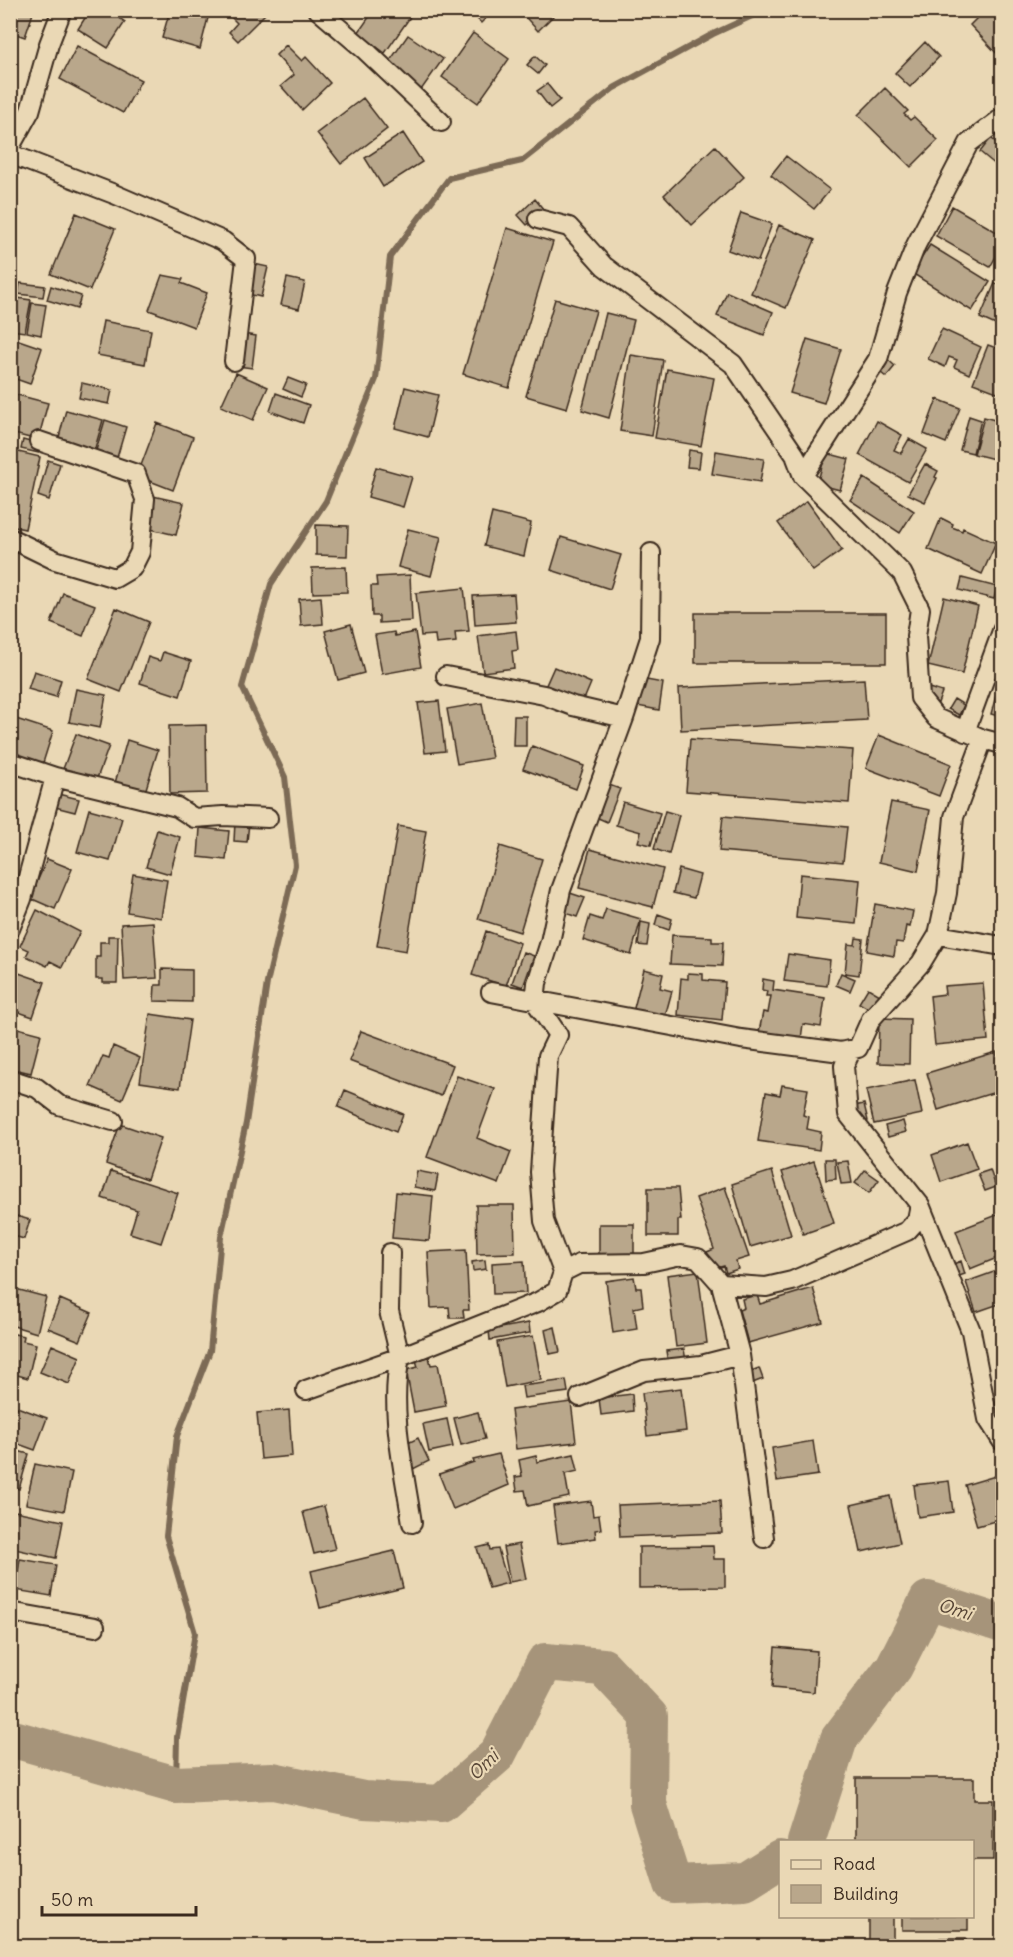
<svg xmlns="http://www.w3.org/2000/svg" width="1013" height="1957" font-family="Delius,sans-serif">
<rect width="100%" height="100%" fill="#ead8b5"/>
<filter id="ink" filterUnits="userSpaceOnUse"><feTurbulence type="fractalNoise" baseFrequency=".0167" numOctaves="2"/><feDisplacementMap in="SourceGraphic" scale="12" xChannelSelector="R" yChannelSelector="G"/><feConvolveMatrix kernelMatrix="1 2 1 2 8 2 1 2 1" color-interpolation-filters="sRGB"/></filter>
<g filter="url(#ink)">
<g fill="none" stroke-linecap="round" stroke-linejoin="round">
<path stroke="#7b6a55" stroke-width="6" d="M176,1785L177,1737L195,1633L166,1536L177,1436L210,1351L221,1237L246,1123L267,983L295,865L285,777L242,687L271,584L326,501L376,379L390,257L449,178L522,161L614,88L713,34L765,10"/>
<path stroke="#a6947a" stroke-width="38" d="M10,1738L176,1785L273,1781L364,1800L441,1804L497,1755L545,1662L603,1667L649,1716L648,1804L673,1884L745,1881L780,1859
M806,1842L839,1739L894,1667L928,1600L1002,1624"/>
</g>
<path fill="#b9a78b" stroke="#3b2a1e" stroke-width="1.5" d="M10,10H34L25,37L10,32Z
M90,10H108L125,22L108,48L78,29Z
M170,10H210L200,49L162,38Z
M224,10H261L265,14L238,41L229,32L237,23Z
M374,10H415L385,53L358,33Z
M469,10H494L481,23Z
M519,10H559L538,31Z
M985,10H1002V59L970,25Z
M473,33L509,59L478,103L442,77Z
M408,35L443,59L421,90L387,65Z
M925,42L939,57L910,87L895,73Z
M286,45L302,61L306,57L330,83L302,110L281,86L294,75L276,55Z
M77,46L141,80L123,113L60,79Z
M535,56L545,65L538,74L527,65Z
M547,84L560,100L550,108L537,91Z
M885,88L908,111L904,114L910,120L914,117L938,140L911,167L858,115Z
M363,98L387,129L341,164L317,133Z
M403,133L422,162L383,187L365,158Z
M991,138L1002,148V159L997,166L980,152Z
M715,146L744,177L692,225L664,195Z
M786,156L830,190L814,209L771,175Z
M535,199L544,210L527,225L518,215Z
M952,206L1002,235V246L990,267L936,236Z
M76,213L115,229L90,290L51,274Z
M741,213L772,224L758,261L728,250Z
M779,225L815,240L786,308L751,293Z
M507,228L553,242L509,388L463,374Z
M930,245L990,282L972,311L912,273Z
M254,264L268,267L261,297L248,294Z
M162,275L183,279L181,283L207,293L194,327L149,310Z
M287,278L305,282L299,309L281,305Z
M20,283L45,286L43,297L18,294Z
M995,283L1002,287V321L1000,327L980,318Z
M51,286L81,296L77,309L47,300Z
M727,292L773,312L764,335L717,316Z
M10,297L31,300L25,332L10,330Z
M555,299L596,311L567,408L526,396Z
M32,303L46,305L41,335L27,332Z
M606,313L634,320L609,418L582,410Z
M103,321L151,330L145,364L97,355Z
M942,329L981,347L969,374L954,367L957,360L949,357L945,367L928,359Z
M242,334L256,336L252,368L238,366Z
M10,337L42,348L30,384L10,377Z
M807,339L841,349L824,403L790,393Z
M988,345L1002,350V394L973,383Z
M631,355L663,360L652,436L620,431Z
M884,356L895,366L886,377L875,368Z
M667,369L714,378L701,446L655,438Z
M236,373L268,387L253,420L221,406Z
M288,378L306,385L301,397L283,389Z
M82,383L112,390L109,404L79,398Z
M405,387L438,395L428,437L395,428Z
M10,393L48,403L38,440L10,433Z
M276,393L309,405L303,423L270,411Z
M937,399L960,408L946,443L924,434Z
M66,410L103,420L93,455L57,445Z
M969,416L981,420L973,453L960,450Z
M984,417L1002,422V461L974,454Z
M105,420L126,427L116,461L95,454Z
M877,421L902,435L894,450L901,453L909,439L927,449L908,482L859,455Z
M157,423L193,437L173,490L137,476Z
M23,440L41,445L39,453L21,449Z
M10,450L40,457L25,529L10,526Z
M689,450L701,452L699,468L687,467Z
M716,451L764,459L760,482L712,474Z
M826,453L849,459L840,490L817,484Z
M48,460L60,464L49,500L38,496Z
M925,464L938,471L935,477L937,478L925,502L908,494Z
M376,467L412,477L403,507L368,497Z
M864,478L914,511L900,533L850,500Z
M153,496L184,503L176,535L146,528Z
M807,501L842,550L813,571L778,523Z
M492,513L531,523L524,556L484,546Z
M941,518L953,524L952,527L962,531L963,528L996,543L982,574L928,549Z
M316,525L348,526L347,556L316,555Z
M408,529L441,537L431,576L398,567Z
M561,537L621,555L610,589L551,570Z
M346,567L347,592L313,593L312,568Z
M410,575L412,621L379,623V616H372L371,586H377L376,577Z
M962,578L997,587L994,599L959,590Z
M464,588L469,631L455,632L456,642L436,644L435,635L421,636L416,593Z
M63,593L95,605L83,636L51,623Z
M514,594L516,622L475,625L473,596Z
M321,597L323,624L301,626L299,599Z
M944,597L978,606L962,674L928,666Z
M116,608L149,622L121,692L88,679Z
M695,613H886V663H695Z
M351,624L364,673L338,680L325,631Z
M516,631L518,650L512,651L514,668L483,672L478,636Z
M394,632L395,636L415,632L421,667L382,674L375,635Z
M163,652L191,661L180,696L140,683L148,657L160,661Z
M554,667L591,683L583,702L546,685Z
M34,671L61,680L56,697L28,689Z
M641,679L663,683L659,710L637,706Z
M864,679L867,720L681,730L679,688Z
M999,684L1002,685V717L991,714Z
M929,688L942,692L938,703L925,698Z
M76,689L106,695L100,728L69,722Z
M954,699L964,705L959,715L948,709Z
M439,701L445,751L425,753L418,703Z
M482,703L492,758L457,764L447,709Z
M514,716H526V746H513Z
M10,717L53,731L42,766L10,756Z
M206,725L207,793L170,794L169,726Z
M76,734L109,746L96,781L63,769Z
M879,735L951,764L939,796L866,768Z
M690,739L853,750L849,803L686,791Z
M127,740L158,750L145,792L115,783Z
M532,746L584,766L576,789L523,769Z
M609,785L620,789L607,822L596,817Z
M58,794L79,799L75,812L55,807Z
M623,802L660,813L651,845L638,842L641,832L616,825Z
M891,802L930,810L918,871L879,862Z
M89,809L122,818L110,861L77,852Z
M665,811L679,815L669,854L654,849Z
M723,816L847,827L843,862L719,851Z
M235,822L249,823L247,842L234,841Z
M398,826L426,831L406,951L377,946Z
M200,828L229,831L226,860L198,857Z
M157,830L180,837L170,874L146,867Z
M500,846L542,859L520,932L478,919Z
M590,849L663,869L653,907L579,888Z
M47,859L72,869L55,909L30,898Z
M679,869L700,875L694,898L673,893Z
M133,874L167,880L161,918L127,912Z
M800,874L860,880L856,924L796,918Z
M570,893L585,898L577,917L563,912Z
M875,904L913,911L910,927L906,926L903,943L896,942L894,956L867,951Z
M606,909L641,919L631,955L583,940L590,916L602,920Z
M37,910L80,932L62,967L50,961L47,966L26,956L29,950L20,946Z
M658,914L672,919L669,930L655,925Z
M153,922L157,978L124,980L121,924Z
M641,922L650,924L647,946L638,945Z
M486,931L520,943L506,986L472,975Z
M672,935L712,937V942H723L722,966L670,964Z
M108,936H118L117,983H103V979H96V957H100V942H108Z
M856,938L863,939L859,975L845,973L848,944L855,945Z
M523,952L534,956L523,987L512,983Z
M788,954L830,960L827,986L784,981Z
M162,969L192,970V1002L154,1001L155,985H162Z
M644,969L663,974L660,988L672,991L664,1020L633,1012Z
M10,970L45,982L33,1017L10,1009Z
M688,973L703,974V980L725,982L722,1020L678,1015L681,978L688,979Z
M841,973L855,979L850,991L836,985Z
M763,979L774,981L773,990L825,998L821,1027L803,1024L801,1039L759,1032L763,1012L768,1013L771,996H766L767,991L762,990Z
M983,983L988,1040L935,1045L930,996L945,994L944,986Z
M868,988L880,995L871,1010L859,1003Z
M150,1014L190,1020L180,1088L140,1082Z
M879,1018L910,1019L909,1064L878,1063Z
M10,1026L41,1034L31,1073L10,1068Z
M361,1031L453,1065L441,1096L349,1061Z
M113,1046L140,1058L122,1100L90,1086L103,1056L109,1058Z
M996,1052L1002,1076V1090L938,1110L927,1073Z
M457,1076L495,1089L477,1138L511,1152L499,1184L427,1157Z
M915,1080L922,1114L874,1124L866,1090Z
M782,1085L808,1089L803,1115L809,1117L807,1129L821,1132L819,1150L758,1141L766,1092L780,1095Z
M345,1090L403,1114L396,1132L338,1107Z
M864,1104L868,1121L858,1124L854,1106Z
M903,1121L906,1132L888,1137L885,1126Z
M120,1124L161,1138L147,1179L106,1164Z
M967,1142L977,1169L941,1182L932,1155Z
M825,1159H835L836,1179L826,1180Z
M814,1161L834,1223L803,1234L782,1172Z
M848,1161L852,1183L841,1184L837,1162Z
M865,1170L879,1180L869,1193L855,1183Z
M990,1170L996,1187L985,1191L978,1174Z
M111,1171L178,1193L161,1243L130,1233L137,1210L102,1198Z
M417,1171L438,1175L435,1191L414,1187Z
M772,1171L791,1235L750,1247L732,1184Z
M725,1187L749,1257L736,1261L738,1269L726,1273L724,1266L713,1269L707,1252L714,1249L696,1198Z
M648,1188H678L681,1220H678V1236H648Z
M396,1192L433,1196L429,1241L392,1238Z
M476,1205H514L515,1253L477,1254Z
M1002,1213V1256L970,1269L956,1231Z
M10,1214L30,1220L24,1239L10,1235Z
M599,1224H634V1263L599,1262Z
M466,1250L469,1310H463L464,1318H450L449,1307L431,1308L428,1252Z
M485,1260L486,1269L473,1271L472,1262Z
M524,1261L526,1293L493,1294L492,1263Z
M961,1261L965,1274L953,1278L948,1266Z
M1002,1269V1303L976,1312L966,1282Z
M698,1271L707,1343L676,1347L667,1275Z
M634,1277L636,1288H641L643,1306L634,1308L637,1329L613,1333L606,1281Z
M12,1288L46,1297L37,1333L10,1325Z
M813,1288L823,1322L748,1343L739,1310L744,1308L742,1299L757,1295L760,1304Z
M60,1299L92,1313L80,1341L48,1328Z
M529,1323L530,1333L490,1340L489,1330Z
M555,1327L560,1352L550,1354L545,1330Z
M10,1333L24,1336L23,1341L36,1344L28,1378L10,1373Z
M533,1336L541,1380L505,1387L497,1342Z
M52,1345L80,1357L69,1384L40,1372Z
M684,1349L686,1361L668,1363L666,1351Z
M429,1357L431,1365L438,1364L446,1406L414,1412L406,1370L418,1367L416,1360Z
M759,1368L763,1379L750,1384L746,1373Z
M566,1380L568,1392L524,1398L522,1386Z
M681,1388L686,1431L647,1436L642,1393Z
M632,1394L633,1411L601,1415L599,1398Z
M571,1402L576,1442L516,1449L511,1410Z
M17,1407L47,1418L35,1450L10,1441V1425Z
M289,1410L292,1456L261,1459L257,1413Z
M478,1412L485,1439L461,1445L454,1418Z
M447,1419L453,1447L429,1452L423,1424Z
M418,1438L429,1461L413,1469L402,1446Z
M813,1441L818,1475L777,1481L772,1448Z
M10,1449L29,1454L19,1489L10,1486Z
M499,1454L509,1485L453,1509L439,1474L474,1462L473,1460Z
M574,1454L578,1471L565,1474L569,1497L528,1506L525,1490L517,1491L515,1477L522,1476L519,1460L536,1456L537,1462Z
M35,1464L72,1472L64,1511L26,1504Z
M1002,1474V1519L977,1526L965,1485Z
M949,1481L953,1512L918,1517L914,1485Z
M890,1496L900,1543L861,1552L851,1505Z
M591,1501L593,1516L599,1515L601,1529L595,1530L596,1538L558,1543L553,1506Z
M720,1501L722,1533L620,1537L618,1505Z
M324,1506L335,1549L314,1554L303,1512Z
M10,1510L63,1521L56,1558L10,1548Z
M519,1544L526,1579L510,1582L503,1547Z
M489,1545L490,1550L498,1549L508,1583L489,1588L477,1548Z
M713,1546L714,1559H725V1587L639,1588V1547Z
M394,1551L403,1588L320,1608L311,1571Z
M20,1559L56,1565L51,1596L15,1590Z
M775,1647L817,1651L814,1692L772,1688Z
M856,1778H974V1800H993V1860H972V1842L856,1841Z
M869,1916H893V1941H869Z
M902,1916H968V1930H902Z
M940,1938H966V1946H940Z"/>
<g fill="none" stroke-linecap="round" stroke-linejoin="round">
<g stroke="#3b2a1e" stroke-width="22">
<path id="minor" d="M318,10L366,51L441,122
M10,147L30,111L49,44L62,10
M10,154L114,194L223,241L246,259L234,361
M538,219L569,227L604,266L733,364L795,455L803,476L902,573L920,609L916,636L920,698L936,718L983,739L1002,744
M803,476L878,359L897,293L916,245L969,143L1002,118
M10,538L55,560L115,578L132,568L140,552L145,499L136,474L39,441
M446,676L544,695L573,706L624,718
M965,732L1002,631
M10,762L55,777L177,807L194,818L223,816L268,818
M10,929L22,899L55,777
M938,935L1002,946
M491,992L741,1039L841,1052L858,1048L871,1019L921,963L938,935L947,893L954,817L983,739
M851,1051L844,1066L848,1114L920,1205L971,1331L988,1419L1002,1441
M10,1079L37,1088L59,1105L113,1121
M390,1253L389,1311L400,1357L538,1302L557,1291L563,1272L579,1264L644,1263L681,1255L698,1258L721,1284L766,1287L792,1281L907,1231L917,1220L920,1205
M563,1272L544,1221L540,1172L548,1056L558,1035L535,1001L537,983L550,942L561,890L624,718L650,638L651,553
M721,1284L740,1355L764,1538
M306,1390L400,1357C389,1411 404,1469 412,1523
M580,1397L644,1371L701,1365L740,1355
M10,1612L95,1627"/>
</g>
<use href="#minor" stroke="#ead8b5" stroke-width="18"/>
</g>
</g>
<g text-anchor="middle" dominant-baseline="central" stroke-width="4.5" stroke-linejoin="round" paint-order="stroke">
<g font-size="18" font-style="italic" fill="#564435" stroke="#ead8b5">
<text transform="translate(955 1609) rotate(17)">Omi</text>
<text transform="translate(483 1765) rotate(-45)">Omi</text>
</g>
</g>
<rect width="1013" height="1957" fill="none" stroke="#ead8b5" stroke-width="36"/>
<rect x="18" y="18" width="977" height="1921" fill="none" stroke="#3b2a1e" stroke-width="2" filter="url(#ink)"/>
<rect x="779" y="1840" width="195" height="78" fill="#ead8b5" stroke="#a49279" stroke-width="1.5"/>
<rect x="791" y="1860" width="30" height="9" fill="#ead8b5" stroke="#a49279" stroke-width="1.5"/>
<text x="833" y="1870" font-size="18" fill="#3b2a1e">Road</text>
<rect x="791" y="1885" width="30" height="18" fill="#b9a78b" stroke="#a49279" stroke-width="1.5"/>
<text x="833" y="1900" font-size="18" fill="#3b2a1e">Building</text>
<path d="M42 1906v9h154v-9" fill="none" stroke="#3b2a1e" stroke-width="3"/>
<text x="51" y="1906" font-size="18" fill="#3b2a1e" stroke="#ead8b5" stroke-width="4.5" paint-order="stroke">50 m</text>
</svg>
